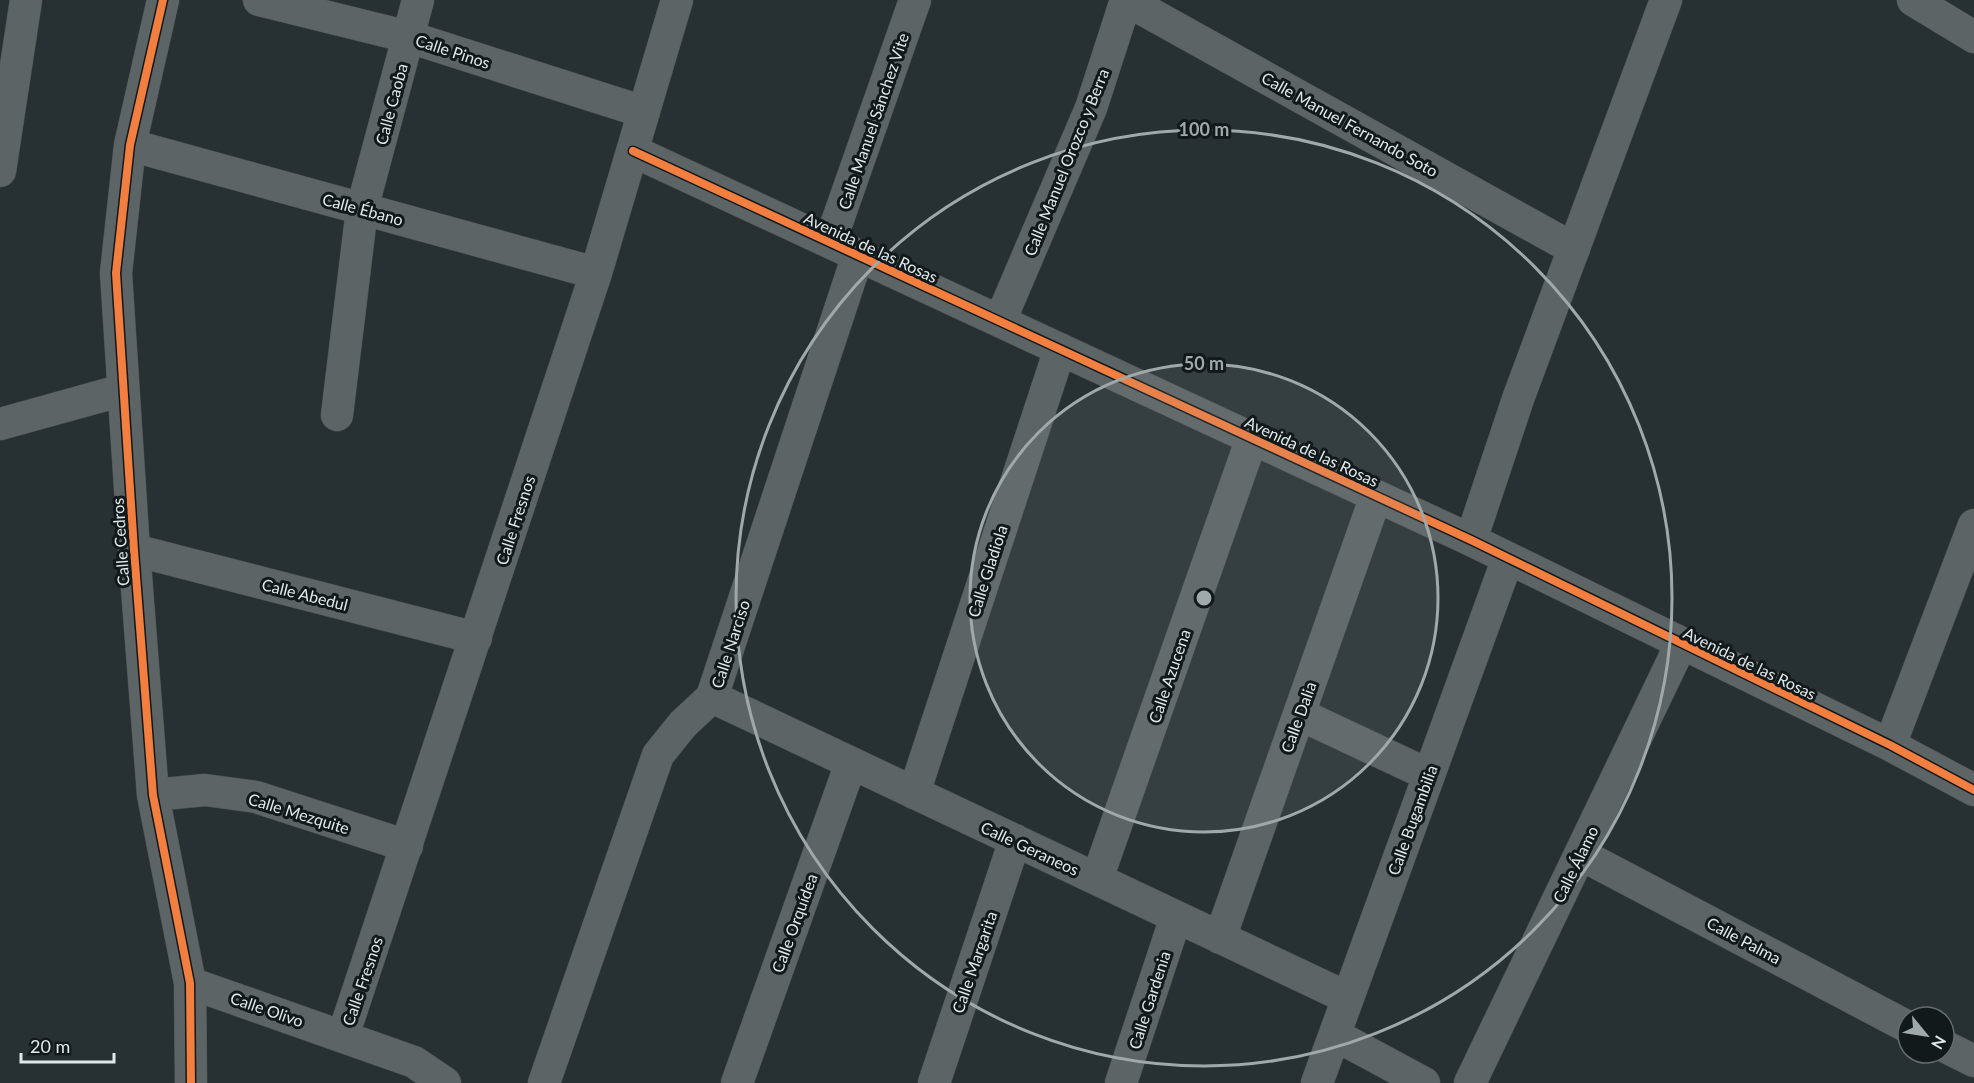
<svg xmlns="http://www.w3.org/2000/svg" width="1974" height="1083" font-family="Lato,sans-serif">
<rect width="100%" height="100%" fill="#273032"/>
<g fill="none" stroke-linecap="round" stroke-linejoin="round">
<g stroke="#464e4f" stroke-width="33">
<path id="minor" d="M163,0L130,145L116,273L134,550L153,795L190,983L191,1083
M259,0L409,37L644,112
M1126,0L1574,249
M1913,0L1974,37
M130,145L596,273
M633,151L1471,540L1890,745L1974,790
M0,171L26,0
M830,242L915,0
M1000,321L1091,108L1126,0
M337,415L362,209L418,0
M0,424L123,390
M1471,540L1518,399L1666,0
M134,550L476,638
M712,697L1348,998
M1299,714L1429,775
M1890,745L1974,525
M914,793L1060,349
M153,795L205,790L256,797L407,846
M1580,854L1908,1027
M1097,879L1252,438
M1220,938L1376,496
M190,983L414,1062L445,1083
M1335,1035L1424,1083
M343,1036L596,273L677,0
M1944,1046L1974,1061
M544,1083L658,755L683,724L712,697L858,255
M737,1083L851,763
M934,1083L1015,840
M1121,1083L1176,917
M1317,1083L1508,558
M1470,1083L1681,644"/>
</g>
<use href="#minor" stroke="#5d6465" stroke-width="32"/>
<g stroke="#12191b" stroke-width="11">
<path id="cycleway" d="M163,0L130,145L116,273L134,550L153,795L190,983L191,1083
M633,151L1471,540L1890,745L1974,790"/>
</g>
<use href="#cycleway" stroke="#f27e40" stroke-width="8"/>
</g>
<circle cx="1204" cy="598" r="234" fill="#9fa8aa" fill-opacity=".12"/>
<g fill="none" stroke="#9fa8aa" stroke-width="3">
<circle cx="1204" cy="598" r="234"/>
<circle cx="1204" cy="598" r="468"/>
</g>
<g text-anchor="middle" dominant-baseline="central" stroke-width="6" stroke-linejoin="round" paint-order="stroke">
<g font-size="16" fill="#dfe8ea" stroke="#12191b">
<text transform="translate(453 51) rotate(18)">Calle Pinos</text>
<text transform="translate(391 104) rotate(-75)">Calle Caoba</text>
<text transform="translate(873 121) rotate(-71)">Calle Manuel Sánchez Vite</text>
<text transform="translate(1350 124) rotate(29)">Calle Manuel Fernando Soto</text>
<text transform="translate(1066 162) rotate(-68)">Calle Manuel Orozco y Berra</text>
<text transform="translate(363 209) rotate(15)">Calle Ébano</text>
<text transform="translate(871 247) rotate(25)">Avenida de las Rosas</text>
<text transform="translate(1312 451) rotate(25)">Avenida de las Rosas</text>
<text transform="translate(515 520) rotate(-72)">Calle Fresnos</text>
<text transform="translate(120 542) rotate(-94)">Calle Cedros</text>
<text transform="translate(987 571) rotate(-72)">Calle Gladiola</text>
<text transform="translate(305 594) rotate(14)">Calle Abedul</text>
<text transform="translate(730 644) rotate(-72)">Calle Narciso</text>
<text transform="translate(1750 663) rotate(26)">Avenida de las Rosas</text>
<text transform="translate(1169 676) rotate(-71)">Calle Azucena</text>
<text transform="translate(1298 717) rotate(-70)">Calle Dalia</text>
<text transform="translate(299 813) rotate(17)">Calle Mezquite</text>
<text transform="translate(1412 820) rotate(-70)">Calle Bugambilia</text>
<text transform="translate(1030 848) rotate(25)">Calle Geraneos</text>
<text transform="translate(1575 864) rotate(-64)">Calle Álamo</text>
<text transform="translate(794 923) rotate(-70)">Calle Orquídea</text>
<text transform="translate(1744 940) rotate(28)">Calle Palma</text>
<text transform="translate(974 962) rotate(-71)">Calle Margarita</text>
<text transform="translate(362 981) rotate(-71)">Calle Fresnos</text>
<text transform="translate(1149 1000) rotate(-72)">Calle Gardenia</text>
<text transform="translate(267 1009) rotate(19)">Calle Olivo</text>
</g>
</g>
<circle cx="1204" cy="598" r="9" fill="#9fa8aa" stroke="#12191b" stroke-width="3"/>
<g font-size="18" text-anchor="middle" font-weight="bold" fill="#9fa8aa" stroke="#12191b" stroke-width="6" stroke-linejoin="round" paint-order="stroke">
<text x="1204" y="136">100 m</text>
<text x="1204" y="370">50 m</text>
</g>
<g transform="translate(1926 1035) rotate(120)"><circle r="28" fill="#12191b" stroke="#646c6e" stroke-width="1.5"/>
<path d="M0-4.5L10 22L0 15L-10 22Z" fill="#9fa8aa"/>
<text y="-9" font-size="16" font-weight="bold" text-anchor="middle" fill="#dfe8ea">N</text>
</g>
<path d="M21 1053v9h93v-9" fill="none" stroke="#dfe8ea" stroke-width="3"/>
<text x="30" y="1053" font-size="18" fill="#dfe8ea" stroke="#12191b" stroke-width="4.5" paint-order="stroke">20 m</text>
</svg>
